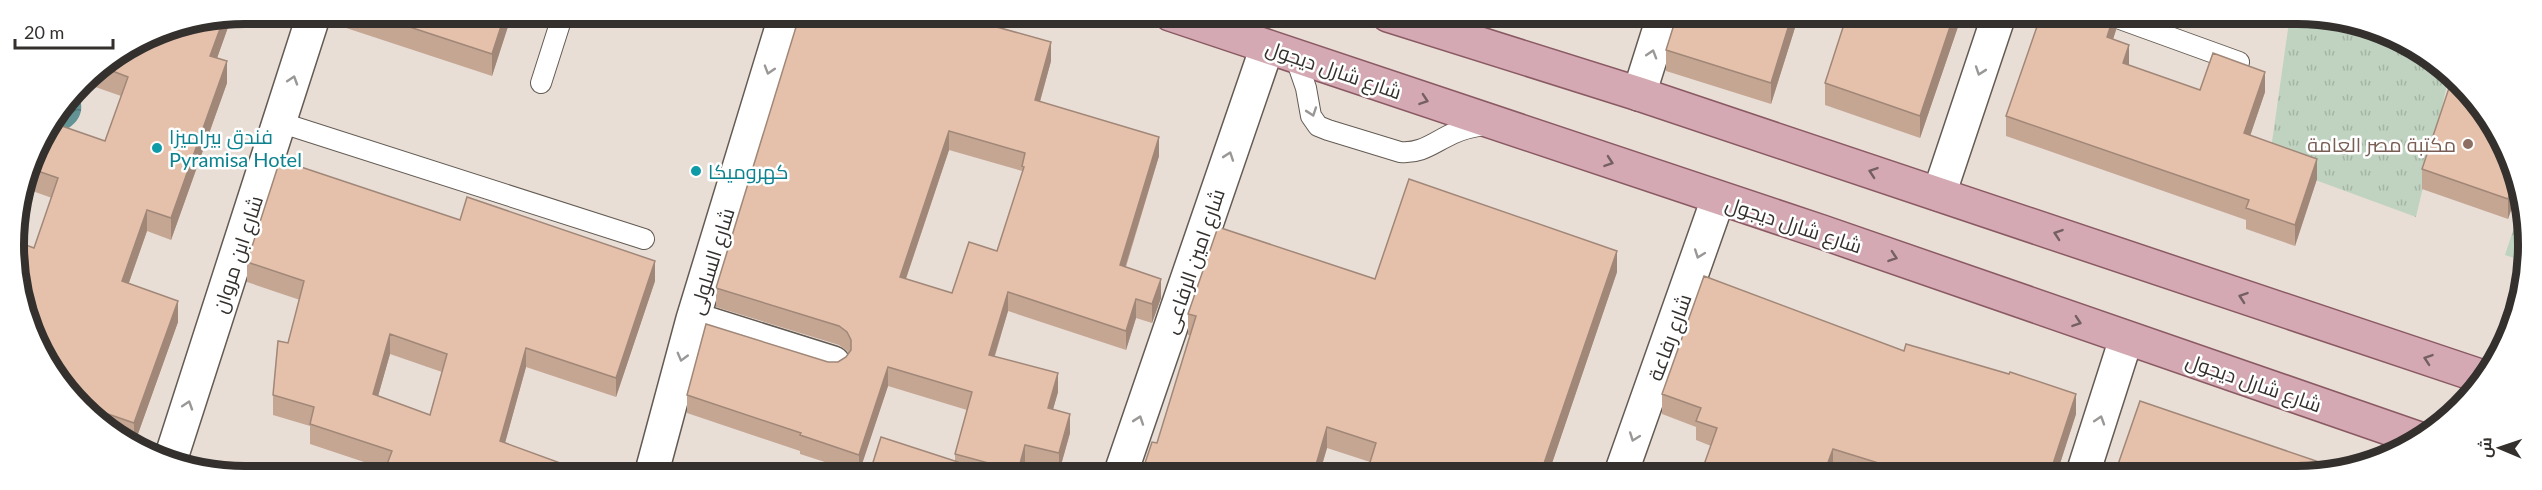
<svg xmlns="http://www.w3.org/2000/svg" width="2542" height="490" font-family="Lato,Cairo,sans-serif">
<defs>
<pattern id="grass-tufts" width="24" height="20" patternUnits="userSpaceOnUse" patternTransform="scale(1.5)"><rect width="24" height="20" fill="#bfd3c0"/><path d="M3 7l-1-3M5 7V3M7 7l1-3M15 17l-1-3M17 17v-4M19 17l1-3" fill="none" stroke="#a5b5a5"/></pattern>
<pattern id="water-waves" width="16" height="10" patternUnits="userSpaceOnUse" patternTransform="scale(1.5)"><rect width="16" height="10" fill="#649395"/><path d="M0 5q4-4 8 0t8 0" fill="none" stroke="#53787a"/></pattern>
</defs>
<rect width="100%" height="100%" fill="#e9ded6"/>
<path fill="url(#grass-tufts)" d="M2290,15H2327L2412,44L2449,77L2416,217L2269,163Z
M2522,203L2526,262L2505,255Z"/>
<path fill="url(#water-waves)" d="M75,90C86,105 82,120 67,129L50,128Z"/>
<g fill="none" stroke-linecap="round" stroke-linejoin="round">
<g stroke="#635b53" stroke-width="22">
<path id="lane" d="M2109,15L2239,62
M1295,56L1306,88L1311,116L1318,126L1328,130L1400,152C1422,154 1434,142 1452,134C1464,128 1476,126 1489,124
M541,83L563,14
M279,122L644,239"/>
</g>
<g stroke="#635b53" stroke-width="36">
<path id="street" d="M1639,94L1664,15
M1939,194L1999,15
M693,319L833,363
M170,461L314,14
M651,475L693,319L786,14
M1120,475L1267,47
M1620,476L1718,199
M2082,476L2126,339"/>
</g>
<g stroke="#8a5a63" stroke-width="36">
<path id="primary" d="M1170,14L1822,232L2417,438
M1388,15L1639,94L2483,377"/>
</g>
<use href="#lane" stroke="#fff" stroke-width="20"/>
<use href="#street" stroke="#fff" stroke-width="33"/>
<use href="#primary" stroke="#d4a9b3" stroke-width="33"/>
</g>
<path fill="#c5a693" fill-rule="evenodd" d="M331,14H512L492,76L331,23Z
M1677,15H1799L1771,104L1666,71V50Z
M1847,15H1962L1920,138L1825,105V83Z
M2116,15V30L2113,39L2129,65L2200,90L2265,92L2250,135L2317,179L2295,246L2246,229V220L2006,136V116Z
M232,16L217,58L227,83L171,240L147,231L129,283L178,322L134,445L131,444L71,397L34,248L52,198L24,188L31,156L105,141L121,96L81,82L157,31Z
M1051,61L1040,102L1159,156L1126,267L1161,298L1152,323L1136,318L1126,350L1008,311L995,356L1058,392L1053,409L1070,433L1059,472L1025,464L1022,475H962L958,474V475L955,461V454L967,410L888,386L859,473L800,454V451L687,413V395L828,362H838L846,357L849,354L847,351L839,345L716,307V288ZM949,150L1022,171V175L997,251L952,293L906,279Z
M2480,104L2520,184L2508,219L2422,189V169Z
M460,220L655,281L616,397L526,367L505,443L385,469L310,444V426L273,415V395L300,300L247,282V262ZM390,354L442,372L430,415L378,396Z
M1617,272L1548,475H1366L1370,462L1327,448L1319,475H1141L1157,443L1190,335H1188V314L1375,279Z
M1904,351L2076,414L2056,476H1855L1833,469L1711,446L1696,440V427L1662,414V394Z"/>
<path fill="#a08778" d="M505,14H512L492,76V54Z
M1792,15H1799L1771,104V83Z
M1954,15H1962L1920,138V116Z
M2114,15H2116V30L2107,58V37Z
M232,16L210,78V56L224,18Z
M1051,42V61L1035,119V100Z
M2129,45V65L2123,63Z
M227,61V83L171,240V218Z
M2265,72V92L2244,154V133Z
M949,131V150L900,296V277Z
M1159,137V156L1120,284V265Z
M2317,159V179L2295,246V225Z
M2516,176L2520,184L2508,219V199Z
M147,210V231L122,302V281Z
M1617,251V272L1548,475H1540Z
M655,261V281L616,397V378Z
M1161,279V298L1152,323V304Z
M1008,292V311L989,374V355Z
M1136,299V318L1126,350V331Z
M178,301V322L134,445V423Z
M390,334V354L373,414V394Z
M526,348V367L500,461V441Z
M888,367V386L859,473V455Z
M1058,373V392L1048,427V408Z
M2076,394V414L2056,476H2049Z
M1070,414V433L1059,472V453Z
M1327,427V448L1319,475H1313Z
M1025,445V464L1022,475H1018V471Z
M1833,449V469L1830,476H1823Z
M958,462V475H954Z
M2325,464V473L2321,474Z"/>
<path fill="#e5c1ab" stroke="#a08778" stroke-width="1.5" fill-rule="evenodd" d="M370,14H505L492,54Z
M800,14H950L1051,42L1035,100L1159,137L1120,265L1161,279L1152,304L1136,299L1126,331L1008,292L989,355L1058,373L1048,408L1070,414L1059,453L1025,445L1018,471L955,454L972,392L888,367L859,455L800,435L801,433L687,395L706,324L828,362H838L846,357L851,350V340L847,332L839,326L716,288ZM949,131L1025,153L1022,166L1024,167L997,251L969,242L952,293L900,277Z
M1677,15H1792L1771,83L1666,50Z
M1847,15H1954L1920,116L1825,83Z
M2041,15H2114L2107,37L2129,45L2123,63L2200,90L2213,53L2265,72L2244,133L2317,159L2295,225L2246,208L2249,200L2006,116Z
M224,18L210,56L227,61L171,218L147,210L122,281L178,301L134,423L79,404L71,397L26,319L15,241L34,248L58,178L29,168L31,156L53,123L105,141L128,77L102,67L157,31Z
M2452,79L2480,104L2516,176L2508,199L2422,169Z
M280,160L460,220L467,197L655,261L616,378L526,348L500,441L593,475H383L392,451L310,424L314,407L273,395L278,341L288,343L304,281L247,262ZM390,334L447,354L430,415L373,394Z
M1409,179L1617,251L1540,475H1366L1376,443L1327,427L1313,475H1141L1152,442L1157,443L1196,316L1188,314L1218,227L1375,279Z
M1704,276L1904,351L1906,344L2009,374L2010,372L2076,394L2049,476H1897L1898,469L1833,449L1823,476H1700L1717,428L1696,421L1701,408L1662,394Z
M2140,401L2325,464L2321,474L2312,476H2114Z
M881,437L958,462L954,475H869Z
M180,454L229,475H215L170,461L171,457Z
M1661,467L1692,476H1633L1635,468L1659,475Z"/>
<defs><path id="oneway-chevron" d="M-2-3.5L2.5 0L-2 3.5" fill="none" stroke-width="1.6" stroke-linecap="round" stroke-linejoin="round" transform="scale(1.5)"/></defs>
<g stroke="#9a9896">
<use href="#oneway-chevron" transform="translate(1652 54) rotate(-73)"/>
<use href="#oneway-chevron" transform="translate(769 70) rotate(107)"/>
<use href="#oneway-chevron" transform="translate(1980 71) rotate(109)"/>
<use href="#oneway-chevron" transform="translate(293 80) rotate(-72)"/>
<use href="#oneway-chevron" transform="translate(1312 112) rotate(71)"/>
<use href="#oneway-chevron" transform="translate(1229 156) rotate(-71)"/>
<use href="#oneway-chevron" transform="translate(1699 254) rotate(110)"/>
<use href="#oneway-chevron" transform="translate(682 357) rotate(105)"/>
<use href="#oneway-chevron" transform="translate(188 405) rotate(-72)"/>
<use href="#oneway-chevron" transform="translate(1139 420) rotate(-71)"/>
<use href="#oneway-chevron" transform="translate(2100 420) rotate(-72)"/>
<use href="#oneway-chevron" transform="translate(1634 437) rotate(110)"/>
</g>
<g stroke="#746063">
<use href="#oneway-chevron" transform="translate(1424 100) rotate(19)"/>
<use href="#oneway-chevron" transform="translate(1609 162) rotate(19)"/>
<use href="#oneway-chevron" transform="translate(1873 172) rotate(-161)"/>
<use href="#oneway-chevron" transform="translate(2058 234) rotate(-161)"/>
<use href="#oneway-chevron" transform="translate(1893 257) rotate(19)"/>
<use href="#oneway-chevron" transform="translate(2243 297) rotate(-161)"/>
<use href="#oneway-chevron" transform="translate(2077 322) rotate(19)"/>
<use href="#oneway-chevron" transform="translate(2428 359) rotate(-161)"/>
</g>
<circle fill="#8d6e63" stroke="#fff" stroke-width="2" cx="2468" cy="144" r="6"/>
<g fill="#0f9aa8" stroke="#fff" stroke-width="2">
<circle cx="157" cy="148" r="6"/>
<circle cx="696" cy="171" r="6"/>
</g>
<g text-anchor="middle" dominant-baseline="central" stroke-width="5" stroke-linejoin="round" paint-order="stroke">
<g font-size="20" fill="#34302d" stroke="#fff">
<text transform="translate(1334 69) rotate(19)">شارع شارل ديجول</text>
<text transform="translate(1794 224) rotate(18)">شارع شارل ديجول</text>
<text transform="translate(237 254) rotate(-72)">شارع ابن مروان</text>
<text transform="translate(711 261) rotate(-73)">شارع السلولى</text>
<text transform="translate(1193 261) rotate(-71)">شارع امين الرفاعى</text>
<text transform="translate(1669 337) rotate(-70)">شارع رفاعة</text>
<text transform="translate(2254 382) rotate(19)">شارع شارل ديجول</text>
</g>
<g font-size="20" fill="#0d838f" stroke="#fff" text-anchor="start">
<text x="169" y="136">فندق بيراميزا<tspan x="169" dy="23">Pyramisa Hotel</tspan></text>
<text x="708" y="171">كهروميكا</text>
</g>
<g font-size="20" fill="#785e54" stroke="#fff" text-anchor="end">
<text x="2456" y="144">مكتبة مصر العامة</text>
</g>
</g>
<path d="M0 0H2542V490H0ZM245 24H2297A221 221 0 0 1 2518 245V245A221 221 0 0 1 2297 466H245A221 221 0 0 1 24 245V245A221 221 0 0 1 245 24Z" fill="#fff" fill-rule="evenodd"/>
<path fill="none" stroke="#34302d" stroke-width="8" d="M245 24H2297A221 221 0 0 1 2518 245V245A221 221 0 0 1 2297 466H245A221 221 0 0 1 24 245V245A221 221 0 0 1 245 24Z"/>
<g transform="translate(2500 448) rotate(272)" stroke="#ffffff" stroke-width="4.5" paint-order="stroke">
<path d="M0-4.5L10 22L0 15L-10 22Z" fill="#34302d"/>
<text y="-9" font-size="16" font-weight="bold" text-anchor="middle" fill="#34302d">ش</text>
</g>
<path d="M15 39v9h98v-9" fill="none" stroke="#34302d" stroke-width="3"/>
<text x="24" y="39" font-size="18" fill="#34302d" stroke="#ffffff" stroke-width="4.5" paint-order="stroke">20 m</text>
</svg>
